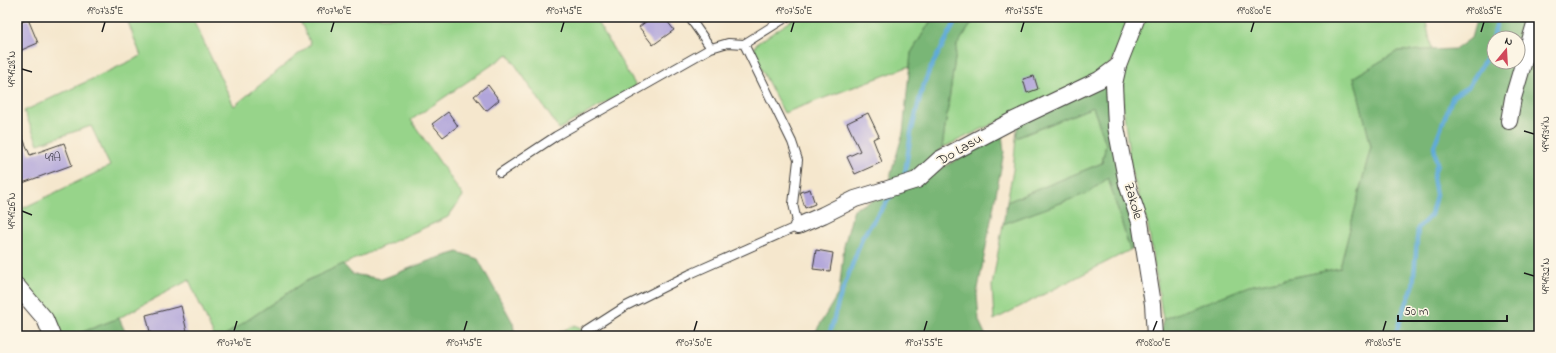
<svg xmlns="http://www.w3.org/2000/svg" width="1556" height="353" font-family="'Indie Flower',sans-serif">
<rect width="100%" height="100%" fill="#fcf5e5"/>
<filter id="ink" filterUnits="userSpaceOnUse"><feTurbulence type="fractalNoise" baseFrequency=".025" numOctaves="2"/><feDisplacementMap in="SourceGraphic" scale="8" xChannelSelector="R" yChannelSelector="G"/><feConvolveMatrix kernelMatrix="1 2 1 2 8 2 1 2 1" color-interpolation-filters="sRGB"/></filter>
<filter id="wash" filterUnits="userSpaceOnUse"><feTurbulence type="fractalNoise" baseFrequency=".012" numOctaves="4" result="noise"/><feDisplacementMap in="SourceGraphic" scale="16" xChannelSelector="R" yChannelSelector="G"/><feGaussianBlur stdDeviation="0.9" result="paint"/><feColorMatrix in="noise" values="0 0 0 0 0 0 0 0 0 0 0 0 0 0 0 0 0 1.4 0 .05"/><feComposite in="paint" operator="in"/></filter>
<g filter="url(#wash)">
<rect width="100%" height="100%" fill="#f5e7cd"/>
<path fill="#97d48a" stroke="#5a7853" d="M126,17H192L234,106L311,44L298,17H594L636,86L559,129L508,54L411,120L463,196L448,217L304,282L224,336H214L189,280L119,318L72,336H60L50,314L17,275V211L110,166L91,126L38,144L24,111L141,56Z
M797,17H933L911,53L910,66L784,113L753,53L756,44Z
M976,17H1132L1111,63L1090,78L942,148L957,45Z
M1145,17H1425L1432,50L1398,51L1354,77L1371,146L1340,268L1249,286L1163,319L1148,226L1131,170L1123,106V71Z
M1093,107L1106,144L1102,163L1007,202L1013,170L1016,138Z
M1108,178L1130,250L994,320L992,286L1003,224L1088,193Z
M575,325L590,336H551Z"/>
<path fill="#79b676" stroke="#4a6949" fill-rule="evenodd" d="M933,17H976L957,45L942,148L915,175L889,180L903,133L911,53Z
M1477,17H1532L1539,31V336H1160L1163,319L1249,286L1340,268L1371,146L1354,77L1398,51L1456,49L1471,38ZM1494,38H1518V62H1494Z
M1103,84L1109,89L1139,245L1130,250L1108,178L1088,193L1003,224L1007,202L1102,163L1106,144L1093,107L1016,138L1018,123Z
M1002,134L1004,152L977,294L979,321L986,336H813L839,292L844,246L854,209L933,173Z
M458,252L478,259L513,323L515,336H224L304,282L343,264L352,274L382,279L431,260Z
M119,318L127,336H72Z"/>
<g fill="none" stroke-linecap="round" stroke-linejoin="round">
<path stroke="#60abd8" stroke-width="4.5" d="M905,173L911,133L921,93L929,71L958,17
M829,336L839,300L863,236L893,193
M1395,336L1402,314L1413,287L1418,228L1431,215L1436,195L1433,177L1437,164L1434,146L1453,96L1468,87L1490,52L1498,17"/>
</g>
<g id="blocks">
<path fill="#b1a5da" d="M652,17H664L674,30L653,45L639,27Z
M28,19L38,43L17,52V24Z
M1034,76L1038,89L1027,93L1023,79Z
M488,85L499,100L486,111L474,96Z
M448,112L458,126L443,137L432,124Z
M868,113L879,136L873,139L882,162L855,174L847,157L860,151L847,123Z
M17,124L30,155L64,143L72,165L17,185Z
M810,189L815,204L805,208L800,192Z
M816,250L833,253L830,271L813,269Z
M181,306L188,336H151L146,315Z"/>
</g>
</g>
<g filter="url(#ink)">
<use href="#blocks" fill-opacity="0" stroke="#3d3a37" stroke-width="1"/>
<g fill="none" stroke-linecap="round" stroke-linejoin="round">
<g stroke="#3d3a37" stroke-width="10">
<path id="service" d="M689,17L711,48
M744,44L787,17
M500,173L556,136L711,48L728,43L744,44L792,142L798,160L793,204L798,226L690,274L626,306L587,331L589,336"/>
</g>
<g stroke="#3d3a37" stroke-width="18">
<path id="minor" d="M1137,17L1118,66L1114,84L1116,127L1127,184L1140,222L1153,304L1155,336
M1509,121L1513,98L1537,17
M798,226L823,215L855,199L917,180L940,159L1010,122L1099,80L1118,66
M17,286L45,319L52,336"/>
</g>
<use href="#service" stroke="#fff" stroke-width="8"/>
<use href="#minor" stroke="#fff" stroke-width="16"/>
</g>
</g>
<path fill="none" stroke="#1c1c1c" stroke-width="1.5" d="M102,32L105,22M331,32L334,22M561,32L564,22M791,32L794,22M1021,32L1024,22M1251,32L1254,22M1481,32L1484,22M22,69L32,72M1524,131L1534,134M22,211L32,215M1524,273L1534,276M234,331L237,321M464,331L467,321M694,331L697,321M924,331L927,321M1153,331L1157,321M1383,331L1386,321"/>
<g text-anchor="middle" dominant-baseline="central" stroke-width="4" stroke-linejoin="round" paint-order="stroke">
<g font-size="12" fill="#413e4c">
<text x="53" y="158">49A</text>
</g>
<g font-size="14" fill="#1c1c1c" stroke="#fcf5e5">
<text transform="translate(960 150) rotate(-30)">Do Lasu</text>
<text transform="translate(1133 201) rotate(74)">Zakole</text>
</g>
</g>
<rect width="1556" height="353" fill="none" stroke="#fcf5e5" stroke-width="44"/>
<g transform="translate(1506 50) rotate(18)"><circle r="19" fill="#fcf5e5" stroke="#a29e95"/>
<path d="M0-3L7 15L0 10L-7 15Z" fill="#d1495b"/>
<text y="-6" font-size="11" font-weight="bold" text-anchor="middle" fill="#1c1c1c">N</text>
</g>
<path d="M1398 315v6h109v-6" fill="none" stroke="#1c1c1c" stroke-width="2"/>
<text x="1404" y="315" font-size="12" fill="#1c1c1c" stroke="#fcf5e5" stroke-width="3" paint-order="stroke">50 m</text>
<rect x="22" y="22" width="1512" height="309" fill="none" stroke="#1c1c1c" stroke-width="1.5"/>
<g font-size="10" text-anchor="middle" fill="#1c1c1c">
<text x="105" y="14">19°07'35"E</text>
<text x="334" y="14">19°07'40"E</text>
<text x="564" y="14">19°07'45"E</text>
<text x="794" y="14">19°07'50"E</text>
<text x="1024" y="14">19°07'55"E</text>
<text x="1254" y="14">19°08'00"E</text>
<text x="1484" y="14">19°08'05"E</text>
<text transform="translate(11 69) rotate(-90)" y="4">49°49'28"N</text>
<text transform="translate(1545 134) rotate(-90)" y="4">49°49'34"N</text>
<text transform="translate(11 211) rotate(-90)" y="4">49°49'26"N</text>
<text transform="translate(1545 276) rotate(-90)" y="4">49°49'32"N</text>
<text x="234" y="346">19°07'40"E</text>
<text x="464" y="346">19°07'45"E</text>
<text x="694" y="346">19°07'50"E</text>
<text x="924" y="346">19°07'55"E</text>
<text x="1153" y="346">19°08'00"E</text>
<text x="1383" y="346">19°08'05"E</text>
</g>
</svg>
